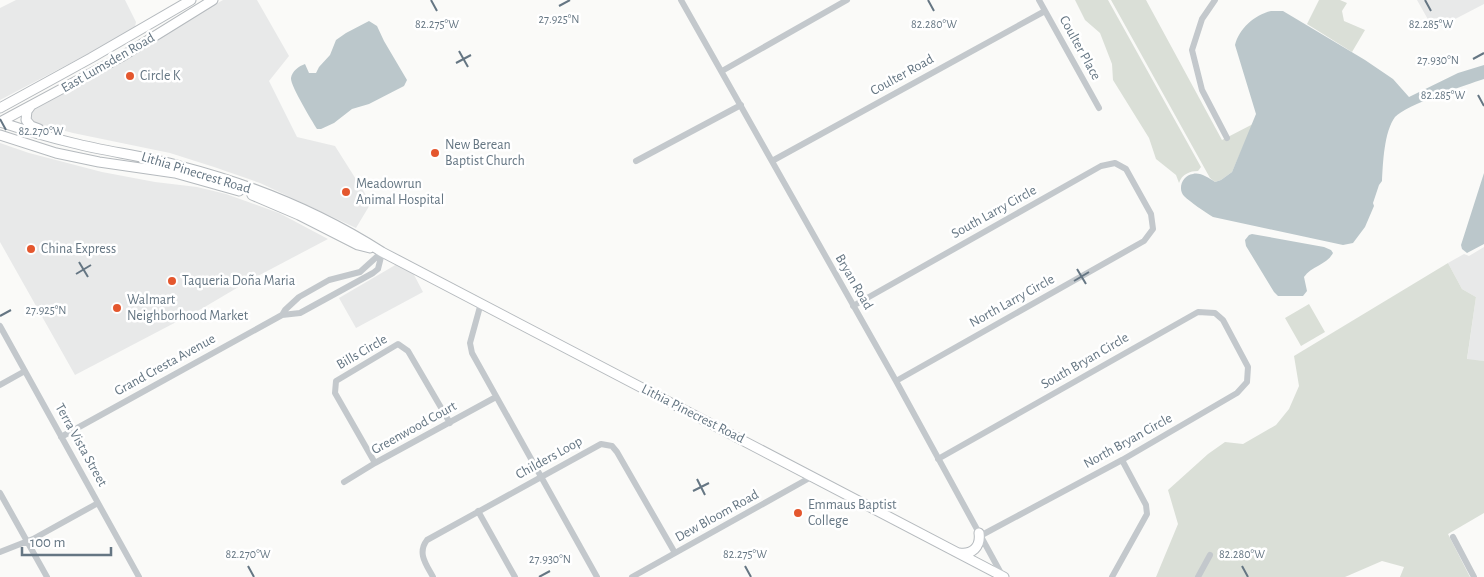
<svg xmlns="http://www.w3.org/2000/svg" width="1484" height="577" font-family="'Alegreya Sans',sans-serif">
<rect width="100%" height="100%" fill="#fafaf8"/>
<path fill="#e8e9e9" d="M16,0H125L136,22L135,27L105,45L0,100V8Z
M223,0H257L289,56L269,81L297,137L335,146L371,203L356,228L260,183L214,167L170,153L73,133L35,123L31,118L30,116L32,109Z
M1417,0H1484V4L1434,30Z
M0,143L29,153L102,172L155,182L197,187L226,194L279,213L328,239L252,279L203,308L75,375L0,242Z
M1484,247V361L1467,360L1476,297L1462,289L1448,263L1464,254L1469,256Z
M397,264L412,271L423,292L356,328L339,298Z"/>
<path fill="#dadfd7" d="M1075,0H1108L1201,167L1198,171C1190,171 1182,174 1179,183L1176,175L1156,159L1149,138L1113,80L1112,64L1100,33L1085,20Z
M1111,0H1146L1222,140L1253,124L1232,172L1221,180L1215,182L1210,178Z
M1319,0H1340L1347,3L1342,11L1344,21L1365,30L1352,52L1307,24Z
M1448,263L1462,289L1476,297L1467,359L1484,361V513L1448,534L1470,577H1400L1404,567L1382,561L1345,577H1156L1178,524L1168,490L1208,454L1225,442L1243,444L1276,425L1289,409L1299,386L1294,356Z
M1309,304L1325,332L1301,346L1285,318Z"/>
<path fill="#bbc7cb" d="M1271,11H1283L1365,60L1393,79L1409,97L1458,73L1484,65V79C1466,85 1406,105 1395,117C1384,132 1383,163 1382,181L1379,185L1373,203L1374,206L1365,227L1353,243L1343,245L1213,217C1205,212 1190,202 1184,196C1177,188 1183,175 1193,174C1200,172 1209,178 1215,182L1221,180L1232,172L1256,114L1235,45C1239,29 1254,15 1271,11Z
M369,21L377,26L384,41L407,80L404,86L369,104L352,109L334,123L321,129H317C312,121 290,85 291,78C292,71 299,66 305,64L309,73H316L319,67L330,55L336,40L346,33Z
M1484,173V244L1467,253L1462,249L1461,245Z
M1252,234L1324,247L1331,250L1333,253C1327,265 1311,266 1304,277L1307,291L1303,296H1278L1274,292L1246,246L1245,240L1249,235Z"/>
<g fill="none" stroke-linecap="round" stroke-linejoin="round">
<g stroke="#b5babe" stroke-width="11">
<path id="major" d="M30,107L27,111L26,120L31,126L39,129
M0,108L91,58L191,0
M0,122C24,130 48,137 73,143C108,152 145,156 180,166C250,184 321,213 382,252L1004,577
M0,122L121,57L213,0
M0,135L56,153L99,162L175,173L239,191
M252,195L299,215L358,245L370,248
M959,553C972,555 981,547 979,533"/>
</g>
<path stroke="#c3c8cc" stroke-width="6" d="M681,0L896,381L1002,575
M1039,0L1099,108
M1215,0L1202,19L1192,50L1202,90L1227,138
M722,71L847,0
M636,161L741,105
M772,161L1045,11
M481,303L470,343L472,353L597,577
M853,306L1101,166L1115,163L1126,169L1151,214L1153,229L1144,241L896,381
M282,315L300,313L373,273L378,269L382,253
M0,326L139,577
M0,385L25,371
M61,437L282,315L285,310L299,297L329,280L360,272L382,252
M938,459L1198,312L1215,313L1223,320L1248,367L1247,382L1237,393L1122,460L980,536
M375,463L335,393L336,381L398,344L408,351L450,423
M344,482L375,463L496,397
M0,493L47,577
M478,511L515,577
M1453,537L1474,577
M0,552L33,539L98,503
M433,577C426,564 417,553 427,540L601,444L612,446L617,452L675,553
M632,577L813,476
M1112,577L1147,514L1146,505L1122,460
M1198,577L1210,555"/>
<use href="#major" stroke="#fff" stroke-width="9"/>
</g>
<path fill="none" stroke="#657683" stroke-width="2" d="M431,0L437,11M928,0L934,11M1425,0L1431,11M559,6L570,0M459,51L468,67M1473,59L1484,53M456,63L471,55M1478,95L1484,106M0,119L6,130M79,262L88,277M1077,269L1086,284M76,274L91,265M1074,281L1089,272M0,316L11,310M697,479L705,495M693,491L709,483M248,566L254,577M745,566L751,577M1242,566L1248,577M539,577L550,571"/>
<g fill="#e4572e" stroke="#fff" stroke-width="2">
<circle cx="130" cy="76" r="5"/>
<circle cx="435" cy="153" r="5"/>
<circle cx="346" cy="192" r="5"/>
<circle cx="31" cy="249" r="5"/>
<circle cx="172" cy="281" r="5"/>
<circle cx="117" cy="308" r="5"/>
<circle cx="798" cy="513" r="5"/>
</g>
<g text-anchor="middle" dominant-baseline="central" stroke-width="5" stroke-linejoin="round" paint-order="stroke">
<g font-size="14" fill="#657683" stroke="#fff">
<text transform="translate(1080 48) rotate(61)">Coulter Place</text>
<text transform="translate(108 63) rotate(-30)">East Lumsden Road</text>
<text transform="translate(902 75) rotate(-29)">Coulter Road</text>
<text transform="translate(196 173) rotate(17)">Lithia Pinecrest Road</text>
<text transform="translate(994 212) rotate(-29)">South Larry Circle</text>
<text transform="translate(854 282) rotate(60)">Bryan Road</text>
<text transform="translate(1012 301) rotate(-29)">North Larry Circle</text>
<text transform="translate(362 352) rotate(-30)">Bills Circle</text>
<text transform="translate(1085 361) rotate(-30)">South Bryan Circle</text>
<text transform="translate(165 365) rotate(-29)">Grand Cresta Avenue</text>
<text transform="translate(693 414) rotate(27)">Lithia Pinecrest Road</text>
<text transform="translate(414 428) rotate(-29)">Greenwood Court</text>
<text transform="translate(1128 441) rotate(-29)">North Bryan Circle</text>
<text transform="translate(81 445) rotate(61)">Terra Vista Street</text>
<text transform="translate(549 458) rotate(-29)">Childers Loop</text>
<text transform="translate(717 516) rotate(-29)">Dew Bloom Road</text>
</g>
<g font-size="14" fill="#657683" stroke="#fff" text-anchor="start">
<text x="140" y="76">Circle K</text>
<text x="445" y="145">New Berean<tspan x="445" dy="16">Baptist Church</tspan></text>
<text x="356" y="184">Meadowrun<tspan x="356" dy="16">Animal Hospital</tspan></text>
<text x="41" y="249">China Express</text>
<text x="182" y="281">Taqueria Doña Maria</text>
<text x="127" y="300">Walmart<tspan x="127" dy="16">Neighborhood Market</tspan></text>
<text x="808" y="505">Emmaus Baptist<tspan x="808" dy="16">College</tspan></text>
</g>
</g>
<g font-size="12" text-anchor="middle" fill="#657683" stroke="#fff" stroke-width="5" stroke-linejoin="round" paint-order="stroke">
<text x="559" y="23">27.925°N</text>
<text x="437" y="28">82.275°W</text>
<text x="934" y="28">82.280°W</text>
<text x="1431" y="28">82.285°W</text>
<text x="1438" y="64">27.930°N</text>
<text x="1443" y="99">82.285°W</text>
<text x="41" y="135">82.270°W</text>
<text x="46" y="314">27.925°N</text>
<text x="248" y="558">82.270°W</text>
<text x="745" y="558">82.275°W</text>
<text x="1242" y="558">82.280°W</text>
<text x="550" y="563">27.930°N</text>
</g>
<path d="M22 547v8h89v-8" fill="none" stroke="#657683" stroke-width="2.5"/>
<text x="30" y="547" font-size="15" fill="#657683" stroke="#ffffff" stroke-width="4" paint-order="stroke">100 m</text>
</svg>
